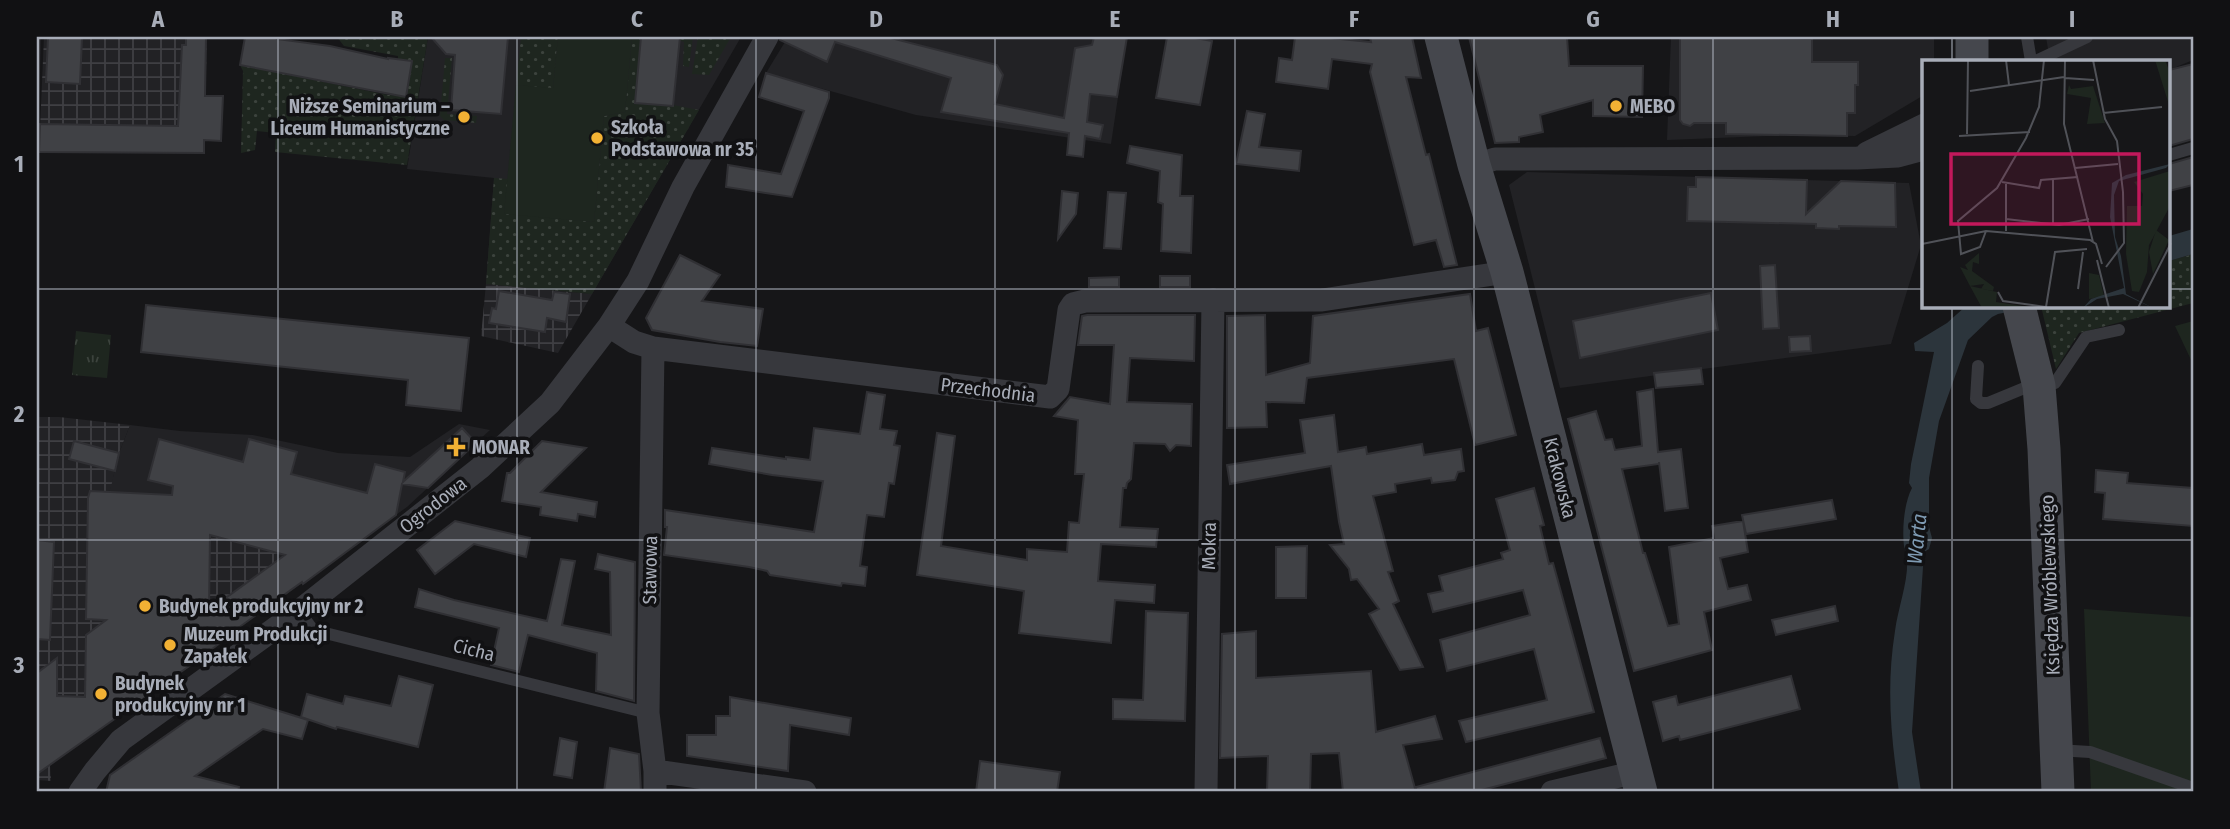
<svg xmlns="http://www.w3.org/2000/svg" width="2230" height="829" font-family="'Fira Sans Condensed',sans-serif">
<defs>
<pattern id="industrial-grid" width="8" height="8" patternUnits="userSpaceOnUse" patternTransform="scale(1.75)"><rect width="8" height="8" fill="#222225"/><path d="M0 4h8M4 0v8" fill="none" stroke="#3f3f43"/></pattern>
<pattern id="grass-dots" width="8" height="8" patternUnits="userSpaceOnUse" patternTransform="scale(1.75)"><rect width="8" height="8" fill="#1e261f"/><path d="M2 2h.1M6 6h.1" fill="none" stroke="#3c433d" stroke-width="1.8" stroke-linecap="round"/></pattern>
<pattern id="park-tufts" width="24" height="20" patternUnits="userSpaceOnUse" patternTransform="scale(1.75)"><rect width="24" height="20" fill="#1e261f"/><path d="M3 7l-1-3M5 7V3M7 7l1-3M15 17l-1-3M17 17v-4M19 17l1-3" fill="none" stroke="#3c433d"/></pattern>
</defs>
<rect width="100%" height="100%" fill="#161618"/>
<path fill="#222225" d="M37,37H41L37,181Z
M428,37H741L592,294L486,284L494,178L407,169Z
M788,37H1127L1111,144L916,115L766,73Z
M1671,37H1934V61H1924V95L1855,136L1796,135L1667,140Z
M2046,37H2193V60L2169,70V61H2050Z
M1527,172L1909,183L1921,245L1891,344L1560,388L1509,185Z
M459,424L490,430L407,507L326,565L105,509L119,453L130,425L180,431L253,435L338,453L410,457Z"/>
<path fill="url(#industrial-grid)" d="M44,37H207L204,153L39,152Z
M486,284L592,294L558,353L481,336Z
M37,417H59L130,425L119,453L106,508L326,565L303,584L302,583L227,636L228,637L195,662L50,765L51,781L37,780Z"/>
<path fill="url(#grass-dots)" d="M337,37H428L407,165L275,152L276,133L257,131L255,150L241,153L243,71L240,65L388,95L406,96L412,63L398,61V56L344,46Z
M521,37H558L553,89L516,85Z
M632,37H641L635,103L673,105L699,110L592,294L486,284L494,178L508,179L504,213L594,222L604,116L625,112Z
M680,37H693L689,67L683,66L684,42L679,40Z
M698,37H731L709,75L692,74Z
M445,58H452L447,114L477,116L476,123L444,120L440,116Z
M2193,254V303L2079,333L2056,369L2041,306H2169V261Z"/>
<path fill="url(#park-tufts)" d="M76,331L111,335L107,378L72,375Z"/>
<path fill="#1e261f" d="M558,37H632L625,112L604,116L594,222L504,214L516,85L553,88Z
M2193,321V364L2175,326Z
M2084,609L2193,617V792H2091Z"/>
<path fill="#2c353c" d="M2193,229V254L2169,261V236Z
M1966,306H2036L1998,314L1992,317L1968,340L1939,421L1929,478V527L1932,538L1929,549L1924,552L1912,732L1921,792H1899C1891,737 1886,687 1895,631C1898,608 1909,580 1907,557C1907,553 1905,550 1904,546C1902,529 1904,503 1912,488L1909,483L1911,464L1934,352L1915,351L1914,343L1947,323Z"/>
<path fill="#404145" stroke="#303034" stroke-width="2" fill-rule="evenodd" d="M48,37H82L80,84L46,82Z
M186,37H206L205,96H223L221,141L204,140V153L39,152L40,124L178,126L182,45H186Z
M245,37H278L277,39L330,46L388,59V58L412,61L406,97L240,65Z
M431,37H508L501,114L451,110L455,55L446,54Z
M641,37H680L673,106L635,103Z
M781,37H887L997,65L1003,75L995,104L1064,118L1075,48L1092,45L1094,37H1127L1117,97L1090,94L1087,122L1103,125L1100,139L1085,136L1083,157L1067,155L1069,133L941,112L951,78L835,42L827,62L780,40Z
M1167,37H1190L1212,41L1200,105L1156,98Z
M1295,37H1321L1371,42L1370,37H1412L1421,78L1406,77L1426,155L1429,154L1457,265L1444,267L1436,240L1414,245L1370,72L1372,64L1332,59L1328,89L1276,82L1279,58L1292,60Z
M1469,37H1567L1569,66H1643L1642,117L1593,116V100L1540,115L1543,132L1519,137V142L1495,143Z
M1680,37L1812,39V62H1858V85H1855V113H1847V136L1726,134V123H1694L1690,126L1683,124L1680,120Z
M2193,64V139L2169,146V70Z
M766,73L829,92V98L792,197L726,187L728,165L781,174L804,111L759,97Z
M1247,111L1265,114L1259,147L1301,151L1299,171L1236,164Z
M1130,146L1182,155L1180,196H1193L1191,253L1161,251L1163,204L1158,202L1160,171L1127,163Z
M2193,157V185L2169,191V164Z
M1696,177L1807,180L1806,214L1841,181L1895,183L1896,227L1839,226V229L1816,228V224L1687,221L1688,187H1696Z
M1062,191L1078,193L1076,214L1058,239Z
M1108,192L1126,193L1121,249L1104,248Z
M680,255L720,275L702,301L763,309L757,346L720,342L652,330L646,318Z
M1775,265L1779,328L1763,329L1760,266Z
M1160,276H1190V287H1160Z
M1119,277V287H1089V278Z
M499,291L552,300L554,292L570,294L566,322L547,318L545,332L489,323L492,308L496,309Z
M1711,293L1718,330L1580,358L1573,321Z
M1470,294L1476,331L1488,328L1516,435L1475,445L1454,359L1307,378L1304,403L1266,402L1267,427L1227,428V316L1265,315L1266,375L1310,363L1313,316Z
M146,305L469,338L461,411L406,405L408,380L141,352Z
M1087,315H1195L1194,361L1130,358L1127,402L1192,404L1191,446L1176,445L1170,451L1165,444L1134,443L1131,479L1127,483L1126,488H1123L1120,527L1158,529L1156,547L1101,544L1098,581L1155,585L1154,603L1115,600L1111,643L1019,633L1024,591L917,575L937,433L955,436L941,546L1027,560V549L1067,552L1069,522L1079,523L1084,474H1075L1078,420L1054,416L1070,397L1110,404L1114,345H1078L1082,316Z
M1810,336L1811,351L1790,352L1789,337Z
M1701,368L1703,384L1656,388L1654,373Z
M1653,389L1658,452L1681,449L1688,508L1665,511L1659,462V464L1622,469L1643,553H1645L1668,626L1679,624L1669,547L1714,538L1712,526L1743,521L1748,552L1720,558L1728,589L1747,585L1751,600L1704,612L1712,650L1634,671L1568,419L1596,411L1605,440L1612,439L1615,450L1642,446L1637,392Z
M867,392L885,395L880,429L897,431L894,445L900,446L894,484L889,483L884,517L867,515L860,566L867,567L865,586L842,583L841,586L770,575L767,571L749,567L664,555L667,527H665V510L814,532L823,481L772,475L709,464L712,448L786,459V457L810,460L814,428L860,434Z
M1334,415L1338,452L1366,447L1367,454L1422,444L1424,455L1461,449L1464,471L1458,472L1455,480L1432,483L1431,478L1395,484L1396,492L1373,496L1393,571L1388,572L1399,601L1393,604L1423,667L1400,670L1369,614L1379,609L1357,579L1351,580L1349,569L1330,545L1344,544L1339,522L1331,466L1230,484L1227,465L1305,453L1300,420Z
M462,428L476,443L428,488L402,484L396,515L303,584L302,582L227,636L228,637L195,662L37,774V673L57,658V696L85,697L86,635L106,620L86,619L88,498L90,491L172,495L173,486L148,480L159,439L243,462L249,439L297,452L291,474L367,493L375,464L405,472L403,482ZM210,535L285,555L209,610Z
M74,441L119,453L115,471L69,459Z
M542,441L586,448L541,492L597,502L595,517L578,514L577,521L540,515L541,507L502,501L507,473H510Z
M2096,470L2128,473L2127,483L2193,488V526L2103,519L2105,493L2095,492Z
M1534,488L1544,525L1540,526L1549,564L1553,563L1594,712L1466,742L1459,721L1547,700L1534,649L1447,671L1440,640L1530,615L1523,590L1433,612L1428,594L1443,591L1439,576L1503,559L1501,553L1510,550L1496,499Z
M1832,500L1836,519L1746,534L1742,515Z
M455,521L530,538L526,557L474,544L435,574L417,550Z
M37,540L54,542L50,640L37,639Z
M1307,546L1306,598H1276V547Z
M598,554L635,562L634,701L596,691L597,653L528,635L519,672L491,665L499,628L415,607L419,589L454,600L547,621L561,559L575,561L562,625L611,635L610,572L595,569Z
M1835,606L1838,621L1776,635L1772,620Z
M1146,611L1188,613L1185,721L1113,719V699L1143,700Z
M1256,631V678L1371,671L1376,732L1435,716L1442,739L1403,745L1416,792H1343L1339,753L1311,754L1310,792H1267L1268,756L1220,758L1222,634Z
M399,676L433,685L418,747L337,727L336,729L301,717L307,694L343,704L345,696L391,706Z
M1791,676L1800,709L1680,740L1679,736L1663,741L1653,702L1676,696L1678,705Z
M225,694L308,720L302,739L263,729L195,776L239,787L238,792H106L110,775Z
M730,697L851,718L849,735L790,725L788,771L687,756V735H716V716H730Z
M560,738L577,742L572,778L554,775Z
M1600,738L1606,758L1474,792H1416V787Z
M610,748L639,754L641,792H604Z
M980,761L1060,772L1057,792H976Z"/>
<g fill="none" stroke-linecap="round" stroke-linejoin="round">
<path stroke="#37383d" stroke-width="12" d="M2027,37L2031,61
M2036,61L2087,37
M2169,155L2193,148
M1978,366L1976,399L1981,403H1988L2022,389L2055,383L2086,337L2119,330
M299,611L313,630L648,713
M2057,750L2090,752L2193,788"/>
<path stroke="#37383d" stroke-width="23" d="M1867,153L1924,125
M1474,165L1495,159L1857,158L1898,156L1924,149
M609,326L634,342L653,348L1050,397L1058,389L1069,310L1073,304L1085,301L1322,300L1507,272
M653,348L648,713L655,771V792
M655,771L805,792
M80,792L95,771L121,740L299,611L480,468L550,403L609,326L638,281L683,187L767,37
M1206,792L1213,300
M1552,792L1636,772"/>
<path stroke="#45474d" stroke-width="33" d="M1441,37L1474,165L1507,272L1641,792
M1972,61V37
M2019,306L2039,386L2044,449L2058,792"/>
</g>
<path fill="none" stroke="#a8adb8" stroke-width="2" stroke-opacity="0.55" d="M278,37V792M517,37V792M756,37V792M995,37V792M1235,37V792M1474,37V792M1713,37V792M1952,37V61M37,289H1924M2169,289H2193M1952,306V792M37,540H2193"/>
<g fill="#f2b134" stroke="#111113" stroke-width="2.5">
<circle cx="1616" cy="106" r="7"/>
<circle cx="464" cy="117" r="7"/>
<circle cx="597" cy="138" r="7"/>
<path d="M452.5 436.5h7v7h7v7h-7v7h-7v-7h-7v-7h7z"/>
<circle cx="145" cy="606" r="7"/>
<circle cx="170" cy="645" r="7"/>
<circle cx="101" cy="694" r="7"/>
</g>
<g text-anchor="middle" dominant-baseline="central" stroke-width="7" stroke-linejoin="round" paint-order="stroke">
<g font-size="19" font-weight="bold" fill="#a8adb8" stroke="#111113" text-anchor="start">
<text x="450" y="106" text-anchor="end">Niższe Seminarium –<tspan x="450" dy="22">Liceum Humanistyczne</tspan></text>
<text x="1630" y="106">MEBO</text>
<text x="611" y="127">Szkoła<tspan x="611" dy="22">Podstawowa nr 35</tspan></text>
<text x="472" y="447">MONAR</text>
<text x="159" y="606">Budynek produkcyjny nr 2</text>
<text x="184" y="634">Muzeum Produkcji<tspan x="184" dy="22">Zapałek</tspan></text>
<text x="115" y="683">Budynek<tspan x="115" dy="22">produkcyjny nr 1</tspan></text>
</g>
<g font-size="19" fill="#a8adb8" stroke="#111113">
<text transform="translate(988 390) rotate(7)">Przechodnia</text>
<text transform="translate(1560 478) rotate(76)">Krakowska</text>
<text transform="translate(433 505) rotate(-38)">Ogrodowa</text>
<text transform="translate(1209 546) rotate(-89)">Mokra</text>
<text transform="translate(650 570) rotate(-89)">Stawowa</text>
<text transform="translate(2050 585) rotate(-92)">Księdza Wróblewskiego</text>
<text transform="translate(474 650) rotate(14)">Cicha</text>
</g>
<g font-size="21" font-style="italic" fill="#7f9bb3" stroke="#111113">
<text transform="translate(1917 539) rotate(-84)">Warta</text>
</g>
</g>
<g transform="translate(1922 60)">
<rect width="248" height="248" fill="#161618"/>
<path d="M233,0H243L247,10L248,48ZM147,25L149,29L171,26L183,63L165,64L169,38L145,34ZM57,193V204L51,202L50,211L72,227L71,231L59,229L62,224L48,226L38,207L46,210L43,205ZM167,213L177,215L182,236L167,239Z" fill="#1e261f"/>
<path d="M234,170L247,180L231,214L227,192Z" fill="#1e261f"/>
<path d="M248,111V146L227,185L225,212L217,232L210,231L204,194L205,146H220L221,134L212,122ZM48,226L75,232L74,242L114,248H60Z" fill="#1e261f"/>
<path d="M248,104L244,108L197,121L192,135L193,177L199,196L204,234L231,248L201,234L175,239L161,248L169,239L202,228L188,157L190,123L204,115Z" fill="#2c353c"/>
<path fill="none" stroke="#505258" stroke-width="2" d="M84,0L87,25M143,0L142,64L171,182M171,0L183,59L195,81L201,132L202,183L184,207M143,18L172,20M48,31L142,17M181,53L240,47M45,74L46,0M37,76L108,72M153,108L196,104M80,122L117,128L119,120L156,117M84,159L137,165L167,159M131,165V120M64,171L58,187L39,194L36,161L75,128L104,78L117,47L122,0M84,171V124M0,184L64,171L168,180L174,184L180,204M175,200L187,248M156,229L161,192M76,232L81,241L124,247L133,192L165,189M216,248L249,183"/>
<path fill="#c2185b" fill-opacity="0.15" stroke="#c2185b" stroke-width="3.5" d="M29,94H217V164H29Z"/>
<rect width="248" height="248" fill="none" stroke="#a8adb8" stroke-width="3.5"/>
</g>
<rect width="2230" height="829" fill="none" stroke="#111113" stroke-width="77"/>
<rect x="38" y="38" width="2154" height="752" fill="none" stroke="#a8adb8" stroke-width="2.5"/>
<g font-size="23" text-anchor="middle" font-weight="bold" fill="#a8adb8">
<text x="158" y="27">A</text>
<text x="397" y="27">B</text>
<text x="637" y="27">C</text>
<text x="876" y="27">D</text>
<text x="1115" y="27">E</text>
<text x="1354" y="27">F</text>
<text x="1593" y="27">G</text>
<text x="1833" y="27">H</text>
<text x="2072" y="27">I</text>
<text x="19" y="172">1</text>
<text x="19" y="422">2</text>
<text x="19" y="673">3</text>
</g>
</svg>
